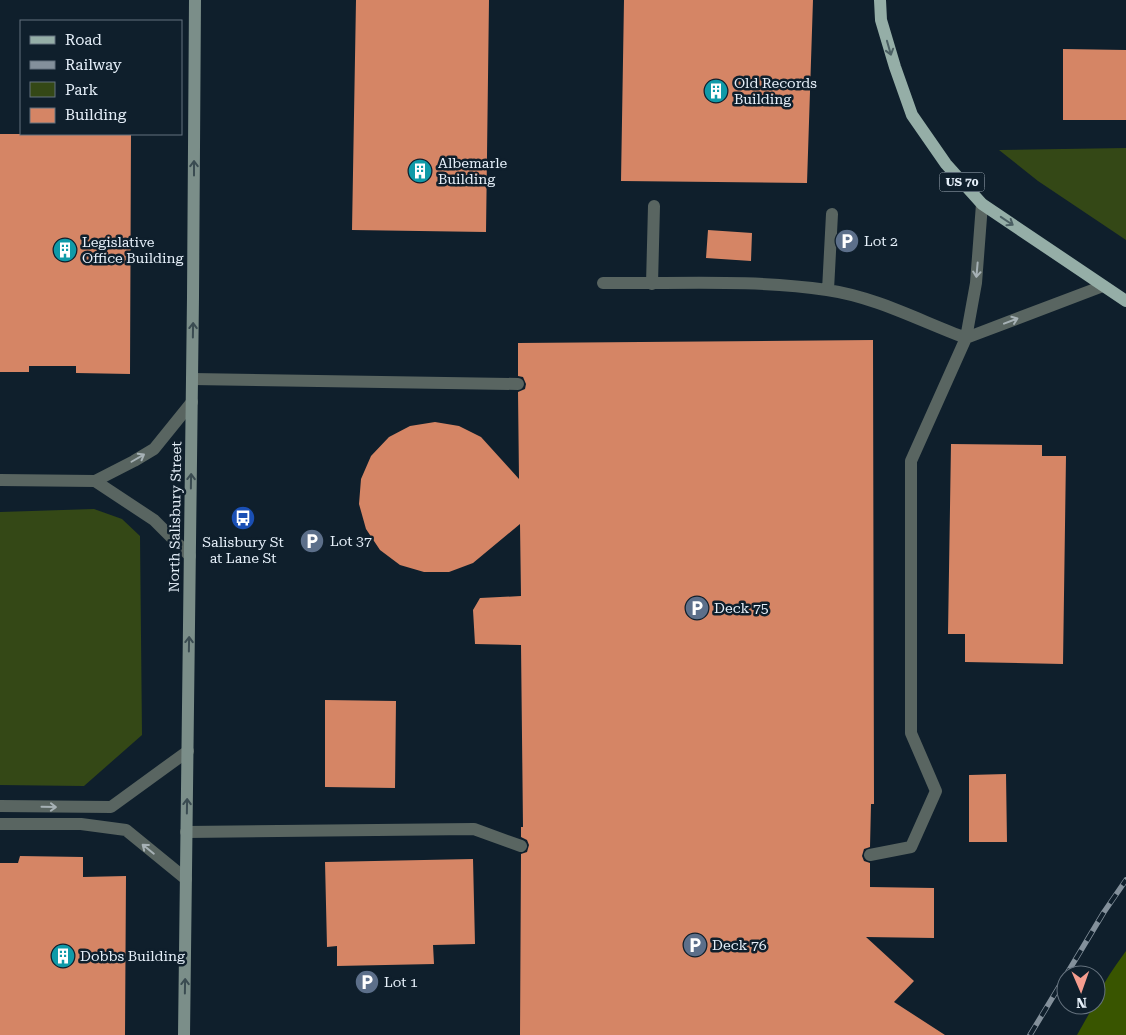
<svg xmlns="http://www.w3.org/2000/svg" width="1126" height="1035" font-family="'Roboto Serif',serif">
<rect width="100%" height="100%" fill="#0f1f2c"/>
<path fill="#344816" d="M1126,148V240L1038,181L999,150Z
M94,509L122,519L140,536L142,735L84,786L0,785V512Z"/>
<path fill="#395500" d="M1126,951V1035H1077L1094,1005H1096C1096,992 1118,962 1126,951Z"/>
<path fill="#d58565" d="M356,0H489L486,232L352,230Z
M624,0H813L807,183L621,181Z
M1063,49L1126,50V120H1063Z
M0,134H131L130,374L76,373V366H29V372H0Z
M708,230L752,233L751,261L706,258Z
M873,340L874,804H871L870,847L864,849L862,856L864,861L870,863V887L934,888V938L866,937L914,981L894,1002L945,1035H520L521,854L527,852L529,845L527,840L521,837V827H523L521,645L475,644L473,610L480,598L521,596L520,524L473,563L449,572H424L400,565L380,550L366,529L359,504L361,479L371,456L389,437L410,426L435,422L459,426L481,437L519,479L518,392L525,389L526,384L523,377L518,376V343Z
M951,444L1042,445V456H1066L1063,664L965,662V634H948Z
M325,700L396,701L395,788L325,787Z
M1006,774L1007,842H969V775Z
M20,856L83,857V877L126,876L125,1035H0V863H18Z
M473,859L475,944L433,945L434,964L337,966V946L327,947L325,862Z"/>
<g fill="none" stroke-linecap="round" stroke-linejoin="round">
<path stroke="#596561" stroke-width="12" d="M603,283C677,284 753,279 827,290C876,297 920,321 966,338L1103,286
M652,284L654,206
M828,290L832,214
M192,379L518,384
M0,480L95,481L134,461L154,449L192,402
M95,481L154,520L190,556
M0,806L111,807L188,751
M0,824H81L126,830L186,879
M186,832L474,829L521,846
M870,855L911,847L936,791L911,733V461L966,338L976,283L982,204"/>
<path stroke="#7b8e89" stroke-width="12" d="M184,1035L193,297L195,0"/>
<path stroke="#95aea7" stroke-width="12" d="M880,0L881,20L895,67L912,115L946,164L982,204L1126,301"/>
<g stroke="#83909b" stroke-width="5.5">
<path id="rail" d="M1030,1035L1104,912L1126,880"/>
</g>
<use href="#rail" stroke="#0f1f2c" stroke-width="4" stroke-dasharray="11" stroke-linecap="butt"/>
</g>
<defs><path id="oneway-shaft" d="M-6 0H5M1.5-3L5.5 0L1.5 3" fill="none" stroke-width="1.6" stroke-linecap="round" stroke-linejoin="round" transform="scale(1.25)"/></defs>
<g stroke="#4b5f63">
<use href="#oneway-shaft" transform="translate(889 48) rotate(74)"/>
<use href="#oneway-shaft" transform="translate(1007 221) rotate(34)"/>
</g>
<g stroke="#3a4b51">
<use href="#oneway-shaft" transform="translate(194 168) rotate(-90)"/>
<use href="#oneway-shaft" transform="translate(193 330) rotate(-89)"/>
<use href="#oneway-shaft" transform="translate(191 481) rotate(-89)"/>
<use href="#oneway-shaft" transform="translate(189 644) rotate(-89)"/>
<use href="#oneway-shaft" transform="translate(187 806) rotate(-89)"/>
<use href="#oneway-shaft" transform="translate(185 986) rotate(-89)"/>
</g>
<g stroke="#a6b1b5">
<use href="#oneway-shaft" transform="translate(977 270) rotate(95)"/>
<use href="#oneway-shaft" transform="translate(1011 321) rotate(-21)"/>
<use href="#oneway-shaft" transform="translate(138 458) rotate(-30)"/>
<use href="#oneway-shaft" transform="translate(49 807) rotate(1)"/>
<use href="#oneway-shaft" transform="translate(148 849) rotate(-141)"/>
</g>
<defs>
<g id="building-disc" transform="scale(1.25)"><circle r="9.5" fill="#0f9aa8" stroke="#0f1f2c"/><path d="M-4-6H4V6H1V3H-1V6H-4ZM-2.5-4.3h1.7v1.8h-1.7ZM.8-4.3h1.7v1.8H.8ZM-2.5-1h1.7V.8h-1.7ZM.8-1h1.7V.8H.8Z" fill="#fff"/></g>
<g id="parking-disc" transform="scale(1.25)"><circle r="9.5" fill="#5c6f8a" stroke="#0f1f2c"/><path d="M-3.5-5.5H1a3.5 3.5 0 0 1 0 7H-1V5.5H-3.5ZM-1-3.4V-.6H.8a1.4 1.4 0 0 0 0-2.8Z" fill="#fff"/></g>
<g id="bus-disc" transform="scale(1.25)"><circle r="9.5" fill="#1a4fb4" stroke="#0f1f2c"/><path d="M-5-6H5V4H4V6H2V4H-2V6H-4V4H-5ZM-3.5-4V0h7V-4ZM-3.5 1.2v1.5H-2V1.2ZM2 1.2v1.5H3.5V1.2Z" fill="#fff"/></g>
</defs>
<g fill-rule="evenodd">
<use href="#building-disc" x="716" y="91"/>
<use href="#building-disc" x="420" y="171"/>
<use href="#parking-disc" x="847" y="241"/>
<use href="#building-disc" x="65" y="250"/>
<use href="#bus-disc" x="243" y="518"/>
<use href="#parking-disc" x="312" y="541"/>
<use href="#parking-disc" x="697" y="608"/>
<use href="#parking-disc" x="695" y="945"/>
<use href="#building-disc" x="63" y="956"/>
<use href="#parking-disc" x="367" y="982"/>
</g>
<g text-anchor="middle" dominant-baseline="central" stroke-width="5" stroke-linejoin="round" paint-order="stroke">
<rect fill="#0f1f2c" stroke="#a5b1bc" stroke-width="1" x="939.5" y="172.5" width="45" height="19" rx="4"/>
<g font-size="12" font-weight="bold" fill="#e5eff9">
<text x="962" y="182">US 70</text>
</g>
<g font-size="14" fill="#e5eff9" stroke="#0f1f2c" text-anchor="start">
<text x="734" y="83">Old Records<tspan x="734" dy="16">Building</tspan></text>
<text x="438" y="163">Albemarle<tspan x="438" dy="16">Building</tspan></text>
<text x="864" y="241">Lot 2</text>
<text x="82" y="242">Legislative<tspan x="82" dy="16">Office Building</tspan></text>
<text x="330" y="541">Lot 37</text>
<text x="243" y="542" text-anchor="middle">Salisbury St<tspan x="243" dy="16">at Lane St</tspan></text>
<text x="714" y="608">Deck 75</text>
<text x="712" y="945">Deck 76</text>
<text x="80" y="956">Dobbs Building</text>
<text x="384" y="982">Lot 1</text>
</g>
<g font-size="14" fill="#e5eff9" stroke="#0f1f2c">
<text transform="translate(175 517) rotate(-89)">North Salisbury Street</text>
</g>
</g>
<rect x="20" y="20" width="162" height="115" fill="#0f1f2c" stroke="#65727e"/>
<rect x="30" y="36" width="25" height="8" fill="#95aea7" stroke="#65727e"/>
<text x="65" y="45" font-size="15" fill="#e5eff9">Road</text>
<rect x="30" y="61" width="25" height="8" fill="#83909b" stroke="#65727e"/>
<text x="65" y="70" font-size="15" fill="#e5eff9">Railway</text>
<rect x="30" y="82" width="25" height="15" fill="#344816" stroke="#65727e"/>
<text x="65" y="95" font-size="15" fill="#e5eff9">Park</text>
<rect x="30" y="108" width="25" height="15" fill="#d58565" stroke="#65727e"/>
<text x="65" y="120" font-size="15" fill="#e5eff9">Building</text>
<g transform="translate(1081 990) rotate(178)"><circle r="24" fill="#0f1f2c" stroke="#65727e"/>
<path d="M0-4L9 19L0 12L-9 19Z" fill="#f59d8f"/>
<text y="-8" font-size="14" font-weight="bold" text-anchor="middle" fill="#e5eff9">N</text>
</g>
</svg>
